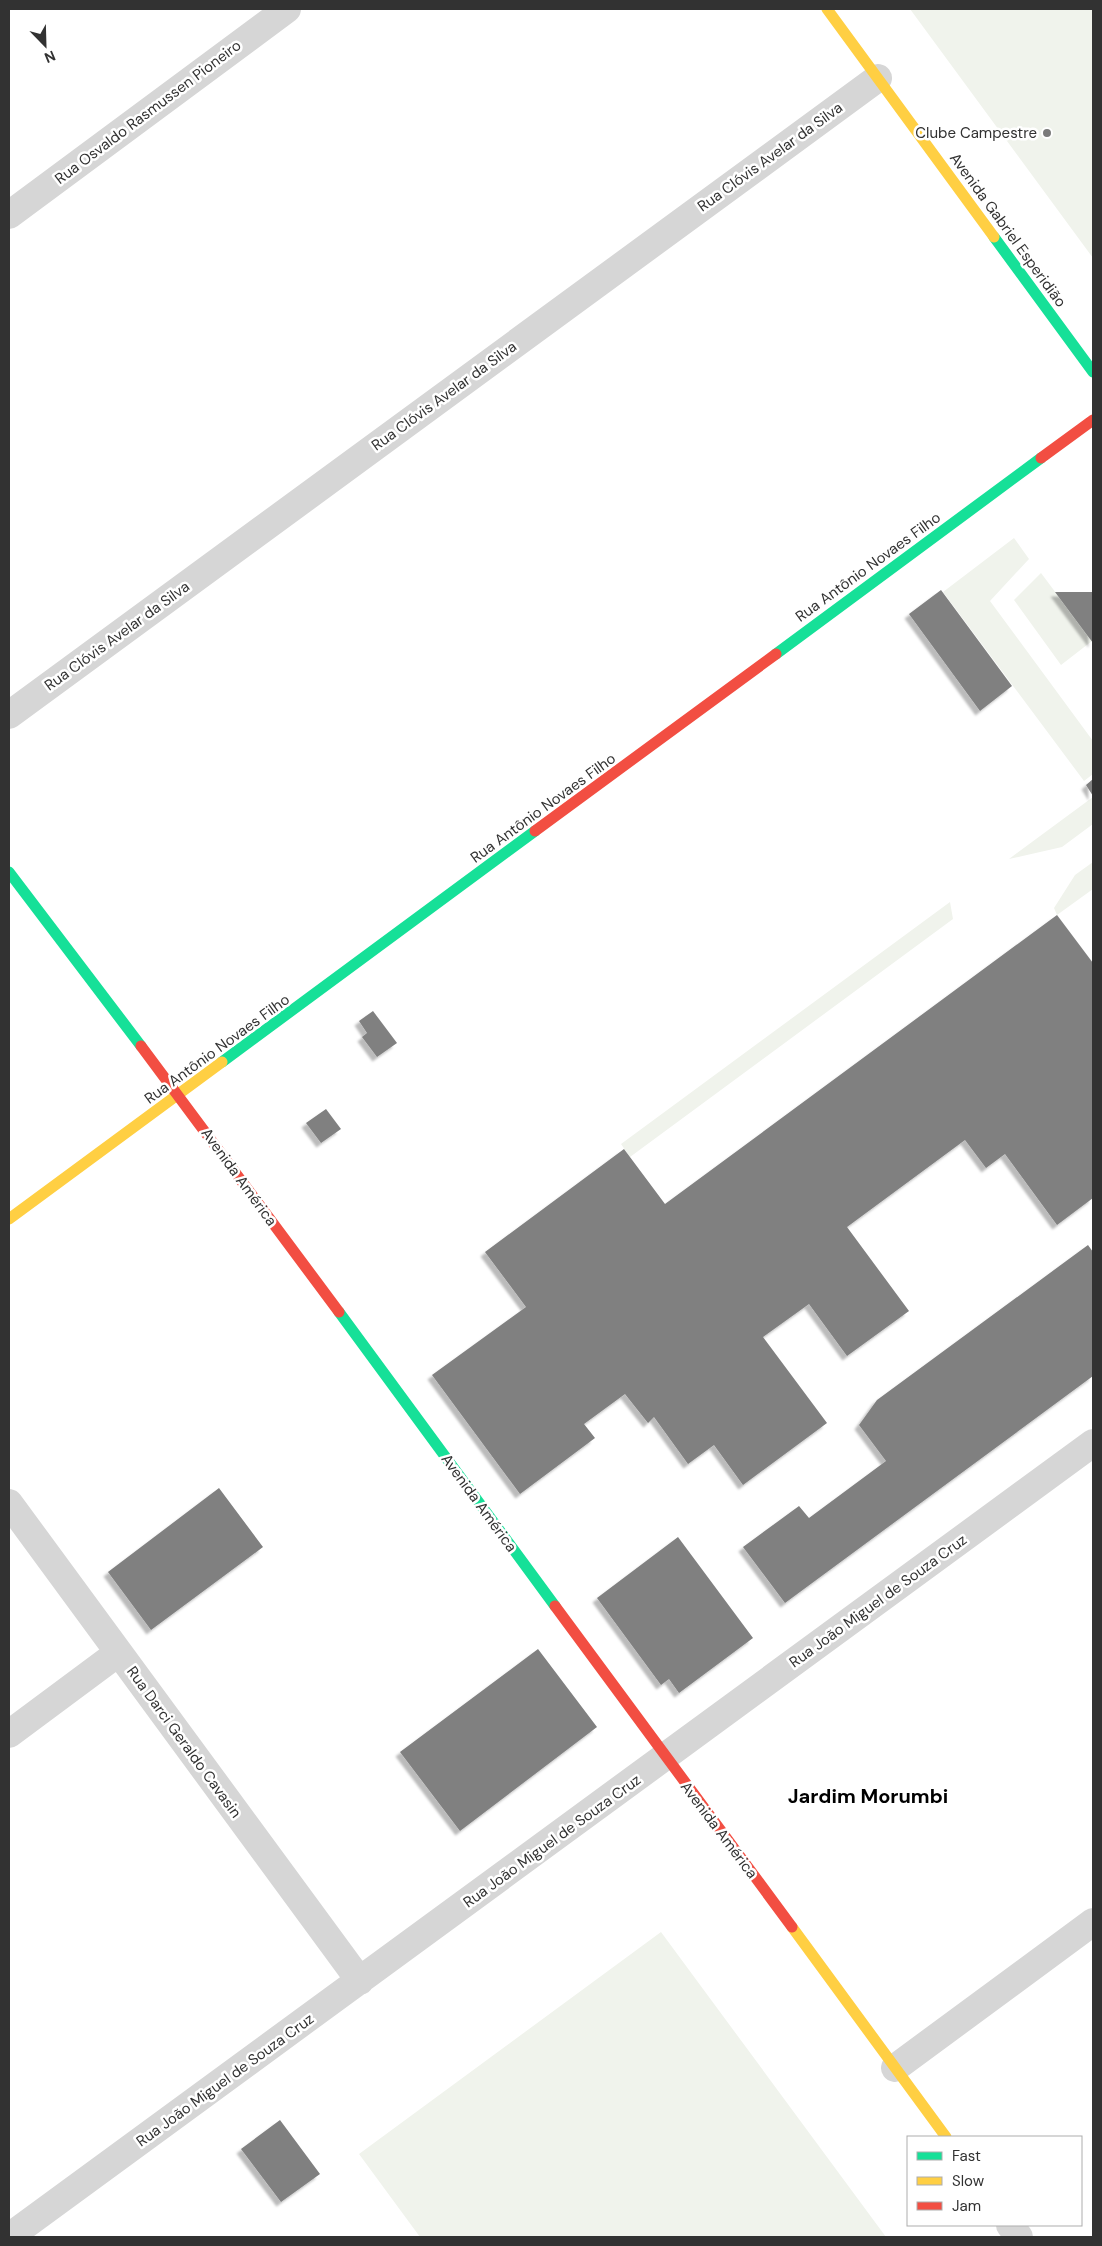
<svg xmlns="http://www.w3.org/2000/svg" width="1102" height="2246" font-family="'DM Sans',sans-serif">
<defs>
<filter id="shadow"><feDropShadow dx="-4.5" dy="4.5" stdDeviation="1" flood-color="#0004"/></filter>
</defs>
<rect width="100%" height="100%" fill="#fff"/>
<path fill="#f0f3ec" d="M910,9H1093V258Z
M1014,538L1029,559L990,601L1093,741V774L1084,781L943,592Z
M1041,573L1092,641L1061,665L1014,600Z
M1093,797V824L1062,847L1009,859Z
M1093,862V889L1057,915L1054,908L1075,875Z
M950,902L953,919L630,1157L621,1144Z
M661,1932L886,2237H420L359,2154Z"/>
<path fill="#808080" filter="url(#shadow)" d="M941,590L1012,686L980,711L909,614Z
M1055,592H1093V643Z
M1093,779V796L1086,785Z
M1057,915L1093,963V1198L1057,1225L1005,1154L986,1168L965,1140L847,1227L909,1311L847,1356L809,1304L763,1337L827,1423L743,1485L714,1445L688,1464L654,1417L648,1423L625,1394L584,1424L595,1438L520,1494L432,1375L526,1307L485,1252L624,1149L665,1204Z
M373,1011L397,1043L377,1057L362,1037L367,1033L359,1021Z
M326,1109L341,1129L321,1143L306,1123Z
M1088,1245L1093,1252V1376L785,1603L743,1547L799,1506L809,1518L886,1461L859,1425L877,1400Z
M219,1488L263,1547L151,1630L108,1572Z
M678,1537L753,1638L679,1693L669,1679L661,1685L597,1598Z
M538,1649L597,1727L460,1831L400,1752Z
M280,2120L320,2174L281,2202L241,2149Z"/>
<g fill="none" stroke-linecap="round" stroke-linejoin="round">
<path stroke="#d6d6d6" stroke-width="28" d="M9,215L287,9
M9,715L878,78
M9,1503L360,1981
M9,1734L118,1653
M895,2068L1093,1922
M1010,2225L1019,2237
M9,2237L1093,1443"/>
<path stroke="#16e098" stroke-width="11" d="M994,237L1093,372
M776,654L1041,458
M9,872L141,1046
M222,1062L535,831
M339,1312L555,1606"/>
<path stroke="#ffcf43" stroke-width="11" d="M827,9L994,237
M9,1219L222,1062
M792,1927L946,2137"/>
<path stroke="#f24e42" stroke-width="11" d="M1041,458L1093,420
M535,831L776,654
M141,1046L339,1312
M555,1606L792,1927"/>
</g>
<circle fill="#7a7a7a" stroke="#fff" stroke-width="2" cx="1047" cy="133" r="5"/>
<g text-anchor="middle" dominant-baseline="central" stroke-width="5" stroke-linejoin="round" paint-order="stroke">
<g font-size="15" fill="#323232" stroke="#fff">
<text transform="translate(148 112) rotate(-37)">Rua Osvaldo Rasmussen Pioneiro</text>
<text transform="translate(770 157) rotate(-36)">Rua Clóvis Avelar da Silva</text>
<text transform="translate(1008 230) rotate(54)">Avenida Gabriel Esperidião</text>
<text transform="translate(444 396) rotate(-36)">Rua Clóvis Avelar da Silva</text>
<text transform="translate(868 567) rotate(-36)">Rua Antônio Novaes Filho</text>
<text transform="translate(117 636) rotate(-36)">Rua Clóvis Avelar da Silva</text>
<text transform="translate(543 808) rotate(-36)">Rua Antônio Novaes Filho</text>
<text transform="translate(217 1049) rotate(-36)">Rua Antônio Novaes Filho</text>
<text transform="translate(239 1177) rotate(54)">Avenida América</text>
<text transform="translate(479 1503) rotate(54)">Avenida América</text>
<text transform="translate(878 1601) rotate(-36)">Rua João Miguel de Souza Cruz</text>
<text transform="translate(184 1742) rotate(54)">Rua Darci Geraldo Cavasin</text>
<text transform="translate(719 1830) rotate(53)">Avenida América</text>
<text transform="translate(552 1841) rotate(-36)">Rua João Miguel de Souza Cruz</text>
<text transform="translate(225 2080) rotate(-36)">Rua João Miguel de Souza Cruz</text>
</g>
<g font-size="15" fill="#323232" stroke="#fff" text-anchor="end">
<text x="1037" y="133">Clube Campestre</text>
</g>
<g font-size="20" font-weight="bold" fill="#000" stroke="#fff">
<text x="868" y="1796">Jardim Morumbi</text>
</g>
</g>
<rect width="1102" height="2246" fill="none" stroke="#323232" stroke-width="20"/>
<rect x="907" y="2136" width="175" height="90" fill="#ffffff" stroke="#adadad"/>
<rect x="917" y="2152" width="25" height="8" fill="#16e098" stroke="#adadad"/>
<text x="952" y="2161" font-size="15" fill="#323232">Fast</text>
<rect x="917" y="2177" width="25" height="8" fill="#ffcf43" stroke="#adadad"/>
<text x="952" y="2186" font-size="15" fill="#323232">Slow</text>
<rect x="917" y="2202" width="25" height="8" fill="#f24e42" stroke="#adadad"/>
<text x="952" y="2211" font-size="15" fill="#323232">Jam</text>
<g transform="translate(45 45) rotate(157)" stroke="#ffffff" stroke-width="4" paint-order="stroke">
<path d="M0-4L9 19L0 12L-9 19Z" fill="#323232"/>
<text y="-8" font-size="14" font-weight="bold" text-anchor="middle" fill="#323232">N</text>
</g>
</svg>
